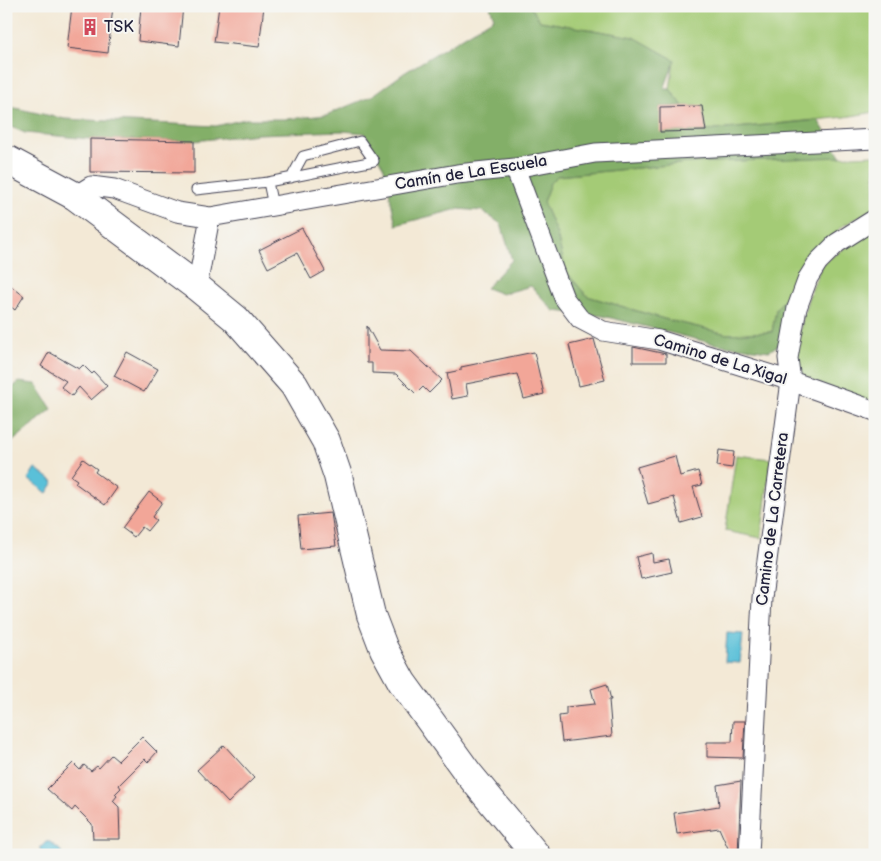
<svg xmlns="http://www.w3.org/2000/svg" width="881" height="861" font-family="'Balsamiq Sans',sans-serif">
<rect width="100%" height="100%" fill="#f6f6f2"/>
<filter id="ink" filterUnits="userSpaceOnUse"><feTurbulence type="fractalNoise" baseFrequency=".02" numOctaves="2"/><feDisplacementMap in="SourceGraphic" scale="10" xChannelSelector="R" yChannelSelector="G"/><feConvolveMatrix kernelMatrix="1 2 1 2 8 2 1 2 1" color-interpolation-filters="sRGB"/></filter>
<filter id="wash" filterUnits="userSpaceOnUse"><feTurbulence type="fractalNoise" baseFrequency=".0096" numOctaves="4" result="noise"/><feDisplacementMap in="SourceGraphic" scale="20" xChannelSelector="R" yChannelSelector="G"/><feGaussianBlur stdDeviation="1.12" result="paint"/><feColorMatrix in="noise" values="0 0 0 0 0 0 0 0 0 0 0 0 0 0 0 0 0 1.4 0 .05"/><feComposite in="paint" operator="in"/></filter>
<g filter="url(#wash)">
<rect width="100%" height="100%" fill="#f3e9d6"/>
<path fill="#a4cb76" stroke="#637658" d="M530,6H875V112L845,117L706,131L702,106H683L670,89L674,60L634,37L540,21Z
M875,155V208L841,227L810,262L787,297L776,309L772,332L727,334L664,319L587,296L566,272L557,235L543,202L550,183L557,176L688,163Z
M875,227V405L802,377L793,356L808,299L822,264Z
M736,455L771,459L761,538L725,531Z"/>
<path fill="#83af67" stroke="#526851" d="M490,6H530L540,21L634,37L675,60L664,89H670L683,106L660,107L661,132L706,131L818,120L841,157L688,163L557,176L550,183L543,202L557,235L566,272L587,296L664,319L727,334L772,332L776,309L787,297L788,321L782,343L769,351L715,344L603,316L554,311L531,286L502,294L486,288L512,260L501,224L482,211L458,209L396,225L384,168L364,133L343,131L258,134L194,141L90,139L25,133L6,125V106L65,119L216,126L245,119H287L326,115L372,96L404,73L494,18Z
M19,382L36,384L52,409L6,447V393Z"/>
<path fill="#5ac0d8" stroke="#3e718a" d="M35,468L54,482L47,493L28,479Z
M727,633L743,634L740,663L725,662Z
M46,842H50L61,851L62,855L41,854L40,848Z"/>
<g id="blocks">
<path fill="#f2a698" d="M72,6H113L108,53L67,48Z
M141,6H183L179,46L138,41Z
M219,6H264L259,47L214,42Z
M702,106L706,131L660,132V107Z
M90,139L194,141V173L90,172Z
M302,228L325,271L311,279L297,253L268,268L259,250Z
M6,282L24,296L15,310L6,303Z
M367,326L380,350L411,351L442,380L429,393L423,387L416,394L396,374L372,373V363H367Z
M594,339L605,380L579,386L569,345Z
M633,347L666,354V362H633Z
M49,352L79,369L83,365L92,374L94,372L107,386L91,400L79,387L72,396L61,387L66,381L41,366Z
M127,352L158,369L144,392L114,376Z
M534,352L544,394L524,399L517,374L466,384L468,396L452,399L447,373L461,370V367Z
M719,450L734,452L732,468L717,466Z
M675,456L680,476L698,471L702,485L693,487L702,517L681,523L674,497L648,504L637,467Z
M83,459L97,469L95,472L117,488L105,505L75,483L77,480L71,476Z
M149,492L162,502L152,517L156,520L147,531L142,527L134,537L122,528Z
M331,513L336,546L301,549L298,516Z
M652,553L653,562L669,559L672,572L641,579L636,557Z
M607,684L611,700H609L612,736L562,742L559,716L566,715V707L595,704L591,689Z
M733,721H745L743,758L707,757V742H732Z
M142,737L157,752L148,762L145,759L119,785L121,788L115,794L117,796L113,801L119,807L120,839H93L92,824L75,807L72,811L47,789L73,763L80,770L84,765L91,771L97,766L99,768L111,755L118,761Z
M224,745L254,778L228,803L197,770Z
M741,781L738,855H731L719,828L677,834L674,813L719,806L717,785Z"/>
</g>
</g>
<g filter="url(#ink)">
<use href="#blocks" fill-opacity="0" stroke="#414052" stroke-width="1"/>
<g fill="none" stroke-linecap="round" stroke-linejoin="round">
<g stroke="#414052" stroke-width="11">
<path id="service" d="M268,182L374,161L360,141L303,156L291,178
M196,190L268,182L273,206"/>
</g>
<g stroke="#414052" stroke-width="21">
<path id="minor" d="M515,168L564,298L580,319L603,331L659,340L791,381L875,411
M75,196L91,186L114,189L177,212L210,217L457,174L515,168L595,153L875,139
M197,287L210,217
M749,855L762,598L791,381L788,358L797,308L808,278L818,262L837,243L875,219"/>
</g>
<g stroke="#414052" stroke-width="30">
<path id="trunk" d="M6,159L75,196L197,287L236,319L294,385L326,441L338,476L371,615L384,649L402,682L468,773L536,855"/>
</g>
<use href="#service" stroke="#fff" stroke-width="9"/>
<use href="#minor" stroke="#fff" stroke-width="19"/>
<use href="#trunk" stroke="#fff" stroke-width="28"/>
</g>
</g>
<defs>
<g id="building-bare" transform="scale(1.35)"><path d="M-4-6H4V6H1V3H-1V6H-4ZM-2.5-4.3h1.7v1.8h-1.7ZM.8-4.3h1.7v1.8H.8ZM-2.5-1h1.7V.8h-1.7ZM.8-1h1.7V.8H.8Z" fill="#d1495b" stroke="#f6f6f2" stroke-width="2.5" paint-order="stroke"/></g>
</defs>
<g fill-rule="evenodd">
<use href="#building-bare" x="90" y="27"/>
</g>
<g text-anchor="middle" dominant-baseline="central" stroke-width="4" stroke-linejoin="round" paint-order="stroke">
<g font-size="16" fill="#22223b" stroke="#f6f6f2" text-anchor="start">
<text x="104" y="27">TSK</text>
</g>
<g font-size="16" fill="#22223b" stroke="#f6f6f2">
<text transform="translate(471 173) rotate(-9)">Camín de La Escuela</text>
<text transform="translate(720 360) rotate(17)">Camino de La Xigal</text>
<text transform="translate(773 519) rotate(-83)">Camino de La Carretera</text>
</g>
</g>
<rect width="881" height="861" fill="none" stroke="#f6f6f2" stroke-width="25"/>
</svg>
